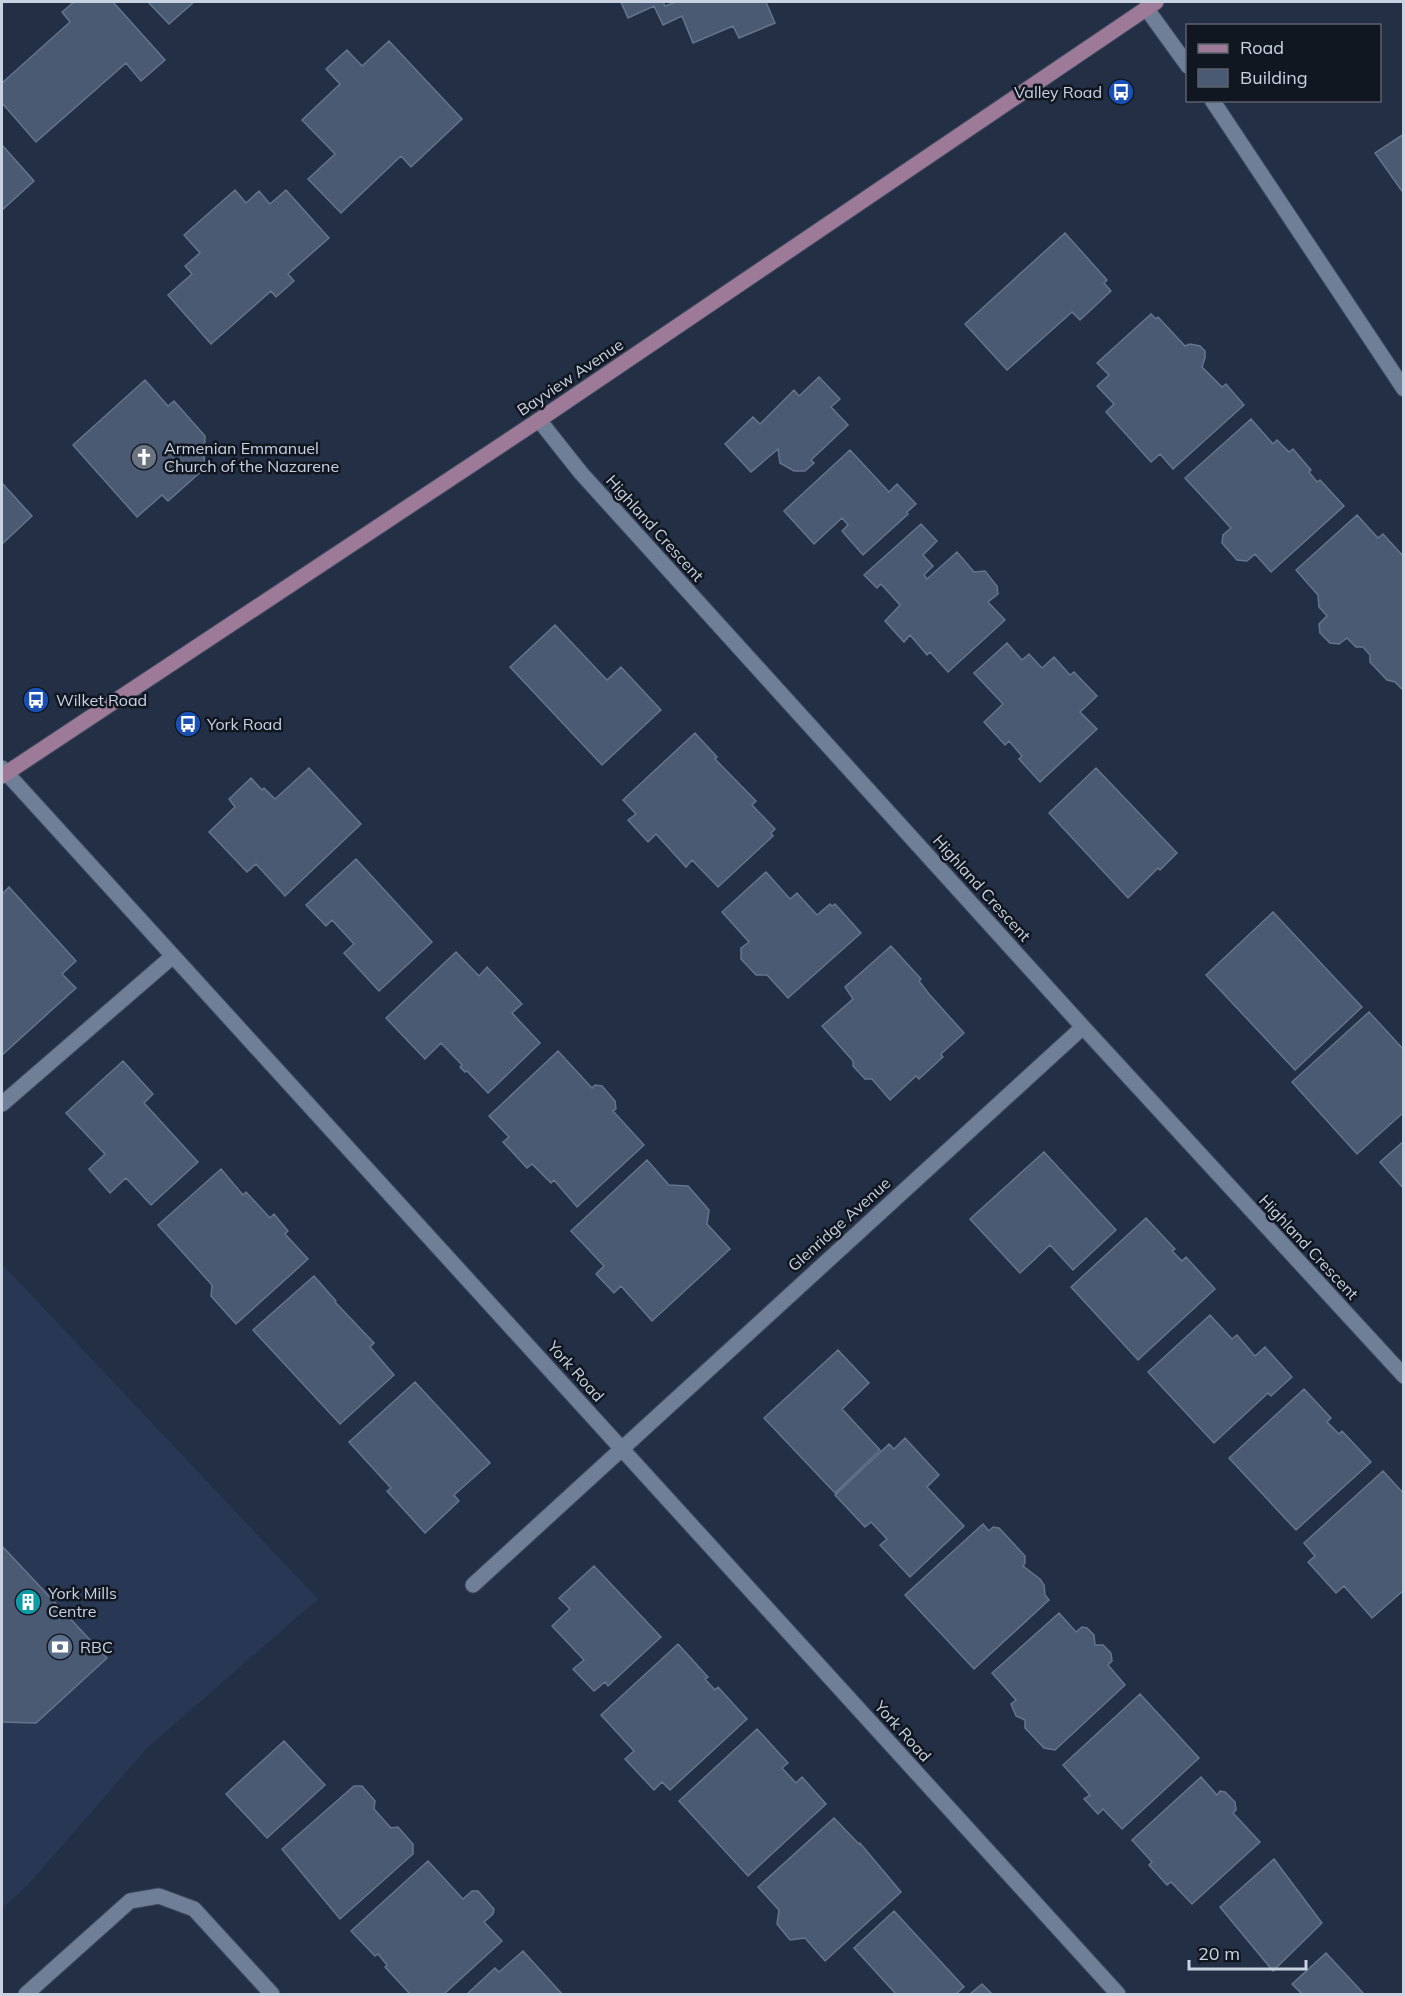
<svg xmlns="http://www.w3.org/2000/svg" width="1405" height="1996" font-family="Mulish,sans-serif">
<rect width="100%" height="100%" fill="#222f45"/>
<path fill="#283854" d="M2,1264L318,1599L147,1748L28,1885L2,1909Z"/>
<path fill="#4a5a73" stroke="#65748d" stroke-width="1.5" d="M74,2H113L165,60L141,81L126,63L36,142L2,103V83L70,22L62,12Z
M148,2H194L169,24Z
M621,2H663L665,6L676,2H766L775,23L739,38L733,26L693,43L682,16L663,25L654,6L628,18Z
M389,41L462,119L411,167L401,156L341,213L308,179L335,154L302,120L340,84L326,69L347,50L362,66Z
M1404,134V194L1375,153Z
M2,145L34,181L2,210Z
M235,190L246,203L259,191L270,204L286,190L329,238L288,274L294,281L276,297L271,291L211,344L168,295L192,274L185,266L200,253L184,235Z
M1065,233L1107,280L1104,283L1111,291L1080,320L1072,312L1007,370L965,324Z
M1151,314L1156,319L1158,317L1185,346L1190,344L1200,346L1205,351V358L1202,367L1222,387L1226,384L1244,405L1173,469L1160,454L1151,462L1106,412L1114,404L1097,386L1109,375L1097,363Z
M819,377L840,399L831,407L848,425L811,460L814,463L805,471H794L780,463L778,449L751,472L725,444L753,417L760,424L794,390L799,396Z
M145,380L168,406L174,401L205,436L204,469L168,501L162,495L137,517L73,445Z
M1251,419L1273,444L1277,440L1289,452L1293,449L1311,470L1309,472L1317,482L1320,480L1344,506L1271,572L1255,554L1247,561L1237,560L1222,543L1223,535L1231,528L1185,478Z
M850,450L889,492L897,484L916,504L907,512L908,514L863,555L842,531L848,525L842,518L814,544L784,511Z
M2,483L32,516L2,544Z
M1357,515L1378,538L1383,534L1404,557V691L1395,682L1387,680L1370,662V655L1363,647H1356L1347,638L1339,644L1330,643L1320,633L1319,624L1327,616L1319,607L1318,595L1296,570Z
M921,524L937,541L923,555L933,566L924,575L927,579L957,552L974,572L985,571L997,586L998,594L988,602L1005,620L948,672L930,652L927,655L910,635L904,642L885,621L900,605L881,584L877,588L864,575Z
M555,625L607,680L621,667L661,710L602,765L510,667Z
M1007,643L1022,660L1029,654L1042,668L1054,657L1070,675L1074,672L1097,696L1080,712L1097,729L1040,782L1019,759L1022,756L1009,741L1005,745L984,722L1003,704L974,673Z
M695,733L717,757L715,759L756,801L752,805L775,829L771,833L773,836L718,887L692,860L686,867L656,834L648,842L628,820L636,814L623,800Z
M309,768L361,824L285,896L256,864L247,872L209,832L235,807L229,799L251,778L262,790L264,788L275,799Z
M1096,768L1177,853L1160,870L1158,868L1128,898L1049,813Z
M356,859L432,942L379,991L344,953L354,944L332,920L326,926L306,905Z
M766,872L790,899L797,893L817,915L830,904L832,906L835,904L861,933L788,998L767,975H756L741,959V948L749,942L722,912Z
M9,887L76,961L62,974L76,988L2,1055V894Z
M1273,912L1362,1007L1295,1070L1206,975Z
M891,946L921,979L919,981L929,994L964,1033L941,1054L943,1057L919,1079L916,1076L890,1100L872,1079H865L853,1066V1061L822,1026L853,999L845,987Z
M456,952L479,976L487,967L522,1004L512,1013L540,1043L488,1093L467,1071L465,1072L460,1067L462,1065L441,1043L425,1059L386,1018Z
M1369,1012L1404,1050V1112L1357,1154L1292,1082Z
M558,1051L592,1088L595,1085L602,1086L615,1101L616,1109L613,1111L644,1145L577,1207L554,1180L551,1183L532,1164L527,1168L503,1142L509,1137L489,1116Z
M123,1061L153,1094L144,1103L198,1162L151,1205L126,1178L110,1193L89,1169L105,1154L66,1113Z
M1404,1141V1189L1380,1162Z
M1044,1152L1116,1230L1073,1270L1050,1245L1020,1273L970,1219Z
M647,1160L669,1185L688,1186L709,1210L707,1224L730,1249L652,1321L621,1286L614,1293L596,1274L604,1266L571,1231Z
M221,1169L243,1195L246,1192L270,1218L274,1214L288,1231L285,1234L308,1259L236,1324L211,1296L212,1285L158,1225Z
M1146,1218L1175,1249L1172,1251L1182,1261L1186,1257L1215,1289L1138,1360L1071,1287Z
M314,1276L336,1301L335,1302L374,1343L370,1347L394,1375L340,1424L253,1330Z
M1210,1315L1232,1339L1237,1335L1255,1356L1265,1347L1292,1377L1271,1396L1268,1393L1214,1443L1148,1372Z
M838,1350L869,1383L842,1409L880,1450L835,1493L764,1418Z
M415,1382L490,1463L454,1495L459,1501L425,1533L387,1491L391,1488L349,1442Z
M1304,1389L1331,1418L1327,1422L1339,1434L1342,1431L1371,1462L1296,1530L1229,1458Z
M905,1438L939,1475L927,1487L964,1526L910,1577L880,1545L887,1539L871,1522L865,1527L835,1495L889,1444L894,1449Z
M1383,1471L1404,1494V1590L1372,1618L1344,1586L1336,1593L1308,1562L1315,1556L1304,1543Z
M983,1524L989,1531L993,1527L999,1528L1025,1556V1563L1023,1566L1040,1579L1044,1585L1045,1595L1049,1600L974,1669L905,1595Z
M2,1546L107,1658L36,1723L2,1722Z
M594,1566L661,1637L608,1686L605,1682L594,1691L573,1669L584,1660L552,1626L570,1609L559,1598Z
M1059,1613L1076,1632L1082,1627L1087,1628L1094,1635L1095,1645H1103L1111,1653L1112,1661L1108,1665L1125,1685L1055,1750L1044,1748L1025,1728V1720L1016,1716L1011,1704L1016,1700L992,1673Z
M678,1644L708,1677L705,1679L715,1690L718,1687L747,1719L670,1790L662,1782L654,1790L625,1759L634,1751L601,1715Z
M1140,1694L1199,1758L1122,1829L1103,1809L1098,1814L1084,1799L1090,1795L1063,1765Z
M757,1729L788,1763L782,1768L796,1783L802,1777L826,1804L748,1876L679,1801Z
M284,1741L325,1785L267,1838L226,1794Z
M1201,1777L1217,1795L1220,1791L1225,1792L1235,1802L1236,1810L1233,1813L1260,1842L1192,1904L1171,1882L1167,1885L1149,1865L1152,1862L1132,1840Z
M354,1786H362L375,1801L374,1809L391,1828L398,1827L413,1844V1854L340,1919L282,1849Z
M834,1818L859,1844L860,1843L901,1892L825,1961L805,1938L790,1940L777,1924L779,1910L758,1887Z
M1274,1859L1322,1923L1273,1971L1220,1907Z
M428,1861L463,1899L472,1891H478L494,1909L493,1914L484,1922L502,1941L444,1994H410L385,1967L387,1965L378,1954L375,1956L351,1931Z
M894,1911L964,1987L956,1994H896L854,1948Z
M523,1951L562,1994H467L495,1968L499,1972Z
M1326,1953L1364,1994H1302L1292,1984Z
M982,1984L992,1994H970Z"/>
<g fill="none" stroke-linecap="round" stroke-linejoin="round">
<g stroke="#404b5e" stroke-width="17">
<path id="minor" d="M1146,8L1188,66
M1212,100L1404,389
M539,420L581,473L1083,1027L1404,1376
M2,768L1118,1994
M2,1104L173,956
M473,1585L1083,1027
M26,1994L130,1901L159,1896L194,1909L272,1994"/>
</g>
<g stroke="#404b5e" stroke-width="17">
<path id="major" d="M2,776L539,420L1156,2"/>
</g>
<use href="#minor" stroke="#6f7f98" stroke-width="15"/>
<use href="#major" stroke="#9d7a97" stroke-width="15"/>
</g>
<defs>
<g id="bus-disc" transform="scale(1.35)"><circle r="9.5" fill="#1a4fb4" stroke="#111721"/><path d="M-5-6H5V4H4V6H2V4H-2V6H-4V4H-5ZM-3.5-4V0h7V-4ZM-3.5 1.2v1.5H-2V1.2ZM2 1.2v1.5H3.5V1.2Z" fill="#fff"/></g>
<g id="church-disc" transform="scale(1.35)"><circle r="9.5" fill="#6b7280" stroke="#111721"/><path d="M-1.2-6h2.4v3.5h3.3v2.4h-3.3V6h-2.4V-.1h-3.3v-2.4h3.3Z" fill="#fff"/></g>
<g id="building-disc" transform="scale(1.35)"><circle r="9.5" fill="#0f9aa8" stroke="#111721"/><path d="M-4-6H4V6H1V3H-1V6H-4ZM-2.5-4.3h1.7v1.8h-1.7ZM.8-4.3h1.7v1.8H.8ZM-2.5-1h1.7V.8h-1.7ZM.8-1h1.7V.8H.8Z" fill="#fff"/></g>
<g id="bank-disc" transform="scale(1.35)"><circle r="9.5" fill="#5c6f8a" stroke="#111721"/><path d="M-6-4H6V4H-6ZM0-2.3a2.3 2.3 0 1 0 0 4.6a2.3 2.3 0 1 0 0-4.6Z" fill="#fff"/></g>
</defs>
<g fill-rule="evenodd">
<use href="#bus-disc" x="1121" y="92"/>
<use href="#church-disc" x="144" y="457"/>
<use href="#bus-disc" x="36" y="700"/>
<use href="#bus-disc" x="188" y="724"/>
<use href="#building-disc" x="28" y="1602"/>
<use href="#bank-disc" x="60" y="1647"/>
</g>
<g text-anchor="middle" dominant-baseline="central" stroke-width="5" stroke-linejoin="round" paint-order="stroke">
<g font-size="16" fill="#c9d2e0" stroke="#111721" text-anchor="start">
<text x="1102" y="92" text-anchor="end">Valley Road</text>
<text x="164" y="448">Armenian Emmanuel<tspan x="164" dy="18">Church of the Nazarene</tspan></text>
<text x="56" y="700">Wilket Road</text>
<text x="207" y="724">York Road</text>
<text x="48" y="1593">York Mills<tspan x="48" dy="18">Centre</tspan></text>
<text x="80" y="1647">RBC</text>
</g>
<g font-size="16" fill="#c9d2e0" stroke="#111721">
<text transform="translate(570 377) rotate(-34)">Bayview Avenue</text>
<text transform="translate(655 528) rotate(48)">Highland Crescent</text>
<text transform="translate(982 888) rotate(48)">Highland Crescent</text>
<text transform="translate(839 1224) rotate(-42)">Glenridge Avenue</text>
<text transform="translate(1309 1247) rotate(47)">Highland Crescent</text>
<text transform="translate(576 1371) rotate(48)">York Road</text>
<text transform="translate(903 1731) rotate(48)">York Road</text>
</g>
</g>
<rect width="1405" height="1996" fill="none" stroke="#c9d2e0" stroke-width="6"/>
<rect x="1186" y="24" width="195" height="78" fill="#111721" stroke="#5b626d" stroke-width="1.5"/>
<rect x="1198" y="44" width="30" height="9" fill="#9d7a97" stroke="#5b626d" stroke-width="1.5"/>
<text x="1240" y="54" font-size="18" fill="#c9d2e0">Road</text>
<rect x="1198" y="69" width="30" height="18" fill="#4a5a73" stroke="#5b626d" stroke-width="1.5"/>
<text x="1240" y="84" font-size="18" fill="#c9d2e0">Building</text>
<path d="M1189 1960v9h117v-9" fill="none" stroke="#c9d2e0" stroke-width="3"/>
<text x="1198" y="1960" font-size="18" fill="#c9d2e0" stroke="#111721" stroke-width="4.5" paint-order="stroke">20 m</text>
</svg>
